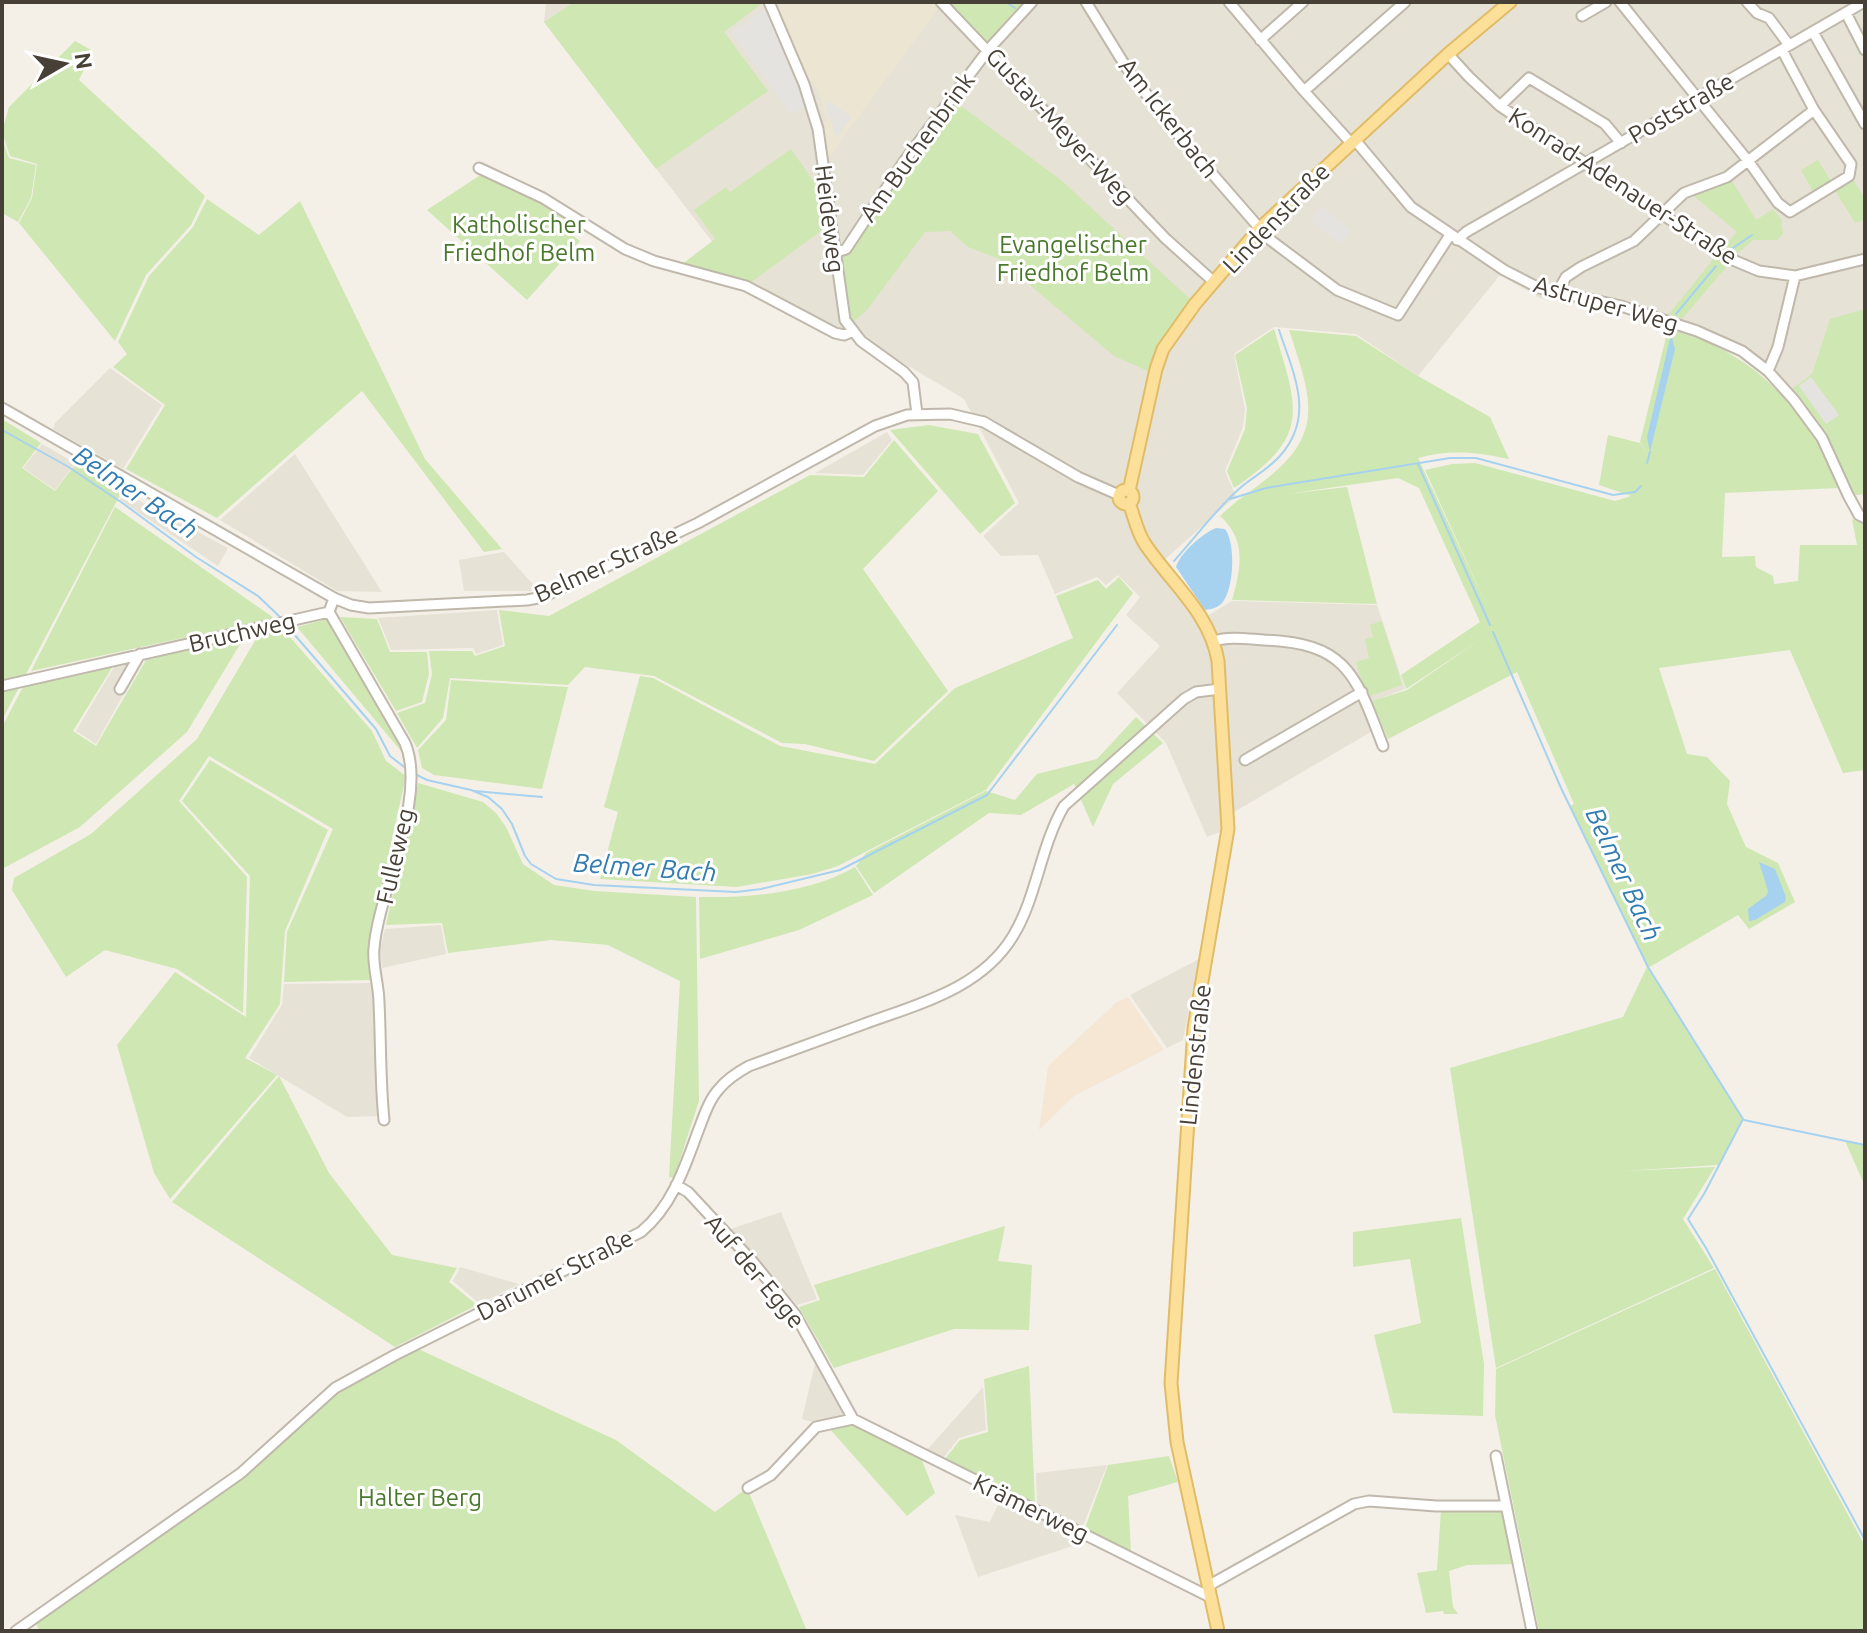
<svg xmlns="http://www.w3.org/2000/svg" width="1867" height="1633" font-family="Ubuntu,sans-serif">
<rect width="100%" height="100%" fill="#f4f0e8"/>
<path fill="#e7e2d6" d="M546,2H1865V494L1855,495L1847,506L1816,439L1790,402L1765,377L1738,356L1686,333L1617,311L1540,298L1500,275L1418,376L1356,334L1274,327L1234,354L1245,409L1243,427L1225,471L1236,496L1161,563L1199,621L1232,601L1377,605L1405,689L1371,702L1381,726L1229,815L1228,829L1207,837L1166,743L1117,693L1160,646L1126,615L1140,597L1118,575L1106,585L1097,577L1055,594L1038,555L1001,556L983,536L1019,503L964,399L851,332L847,334L746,286L544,22Z
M110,368L162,405L123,469L53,429L55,423Z
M887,432L892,440L863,475L815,473Z
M42,444L75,463L55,490L23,468Z
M295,454L382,592L337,591L220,520Z
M123,492L228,548L218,566L120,500Z
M504,552L539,591H464L459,560Z
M497,610L503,645L476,654L473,648L391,650L378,618Z
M142,661L96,744L76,731L114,667Z
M441,925L446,954L382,968L380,950L385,929Z
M1199,959L1183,1040L1167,1048L1130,995Z
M374,983L381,1116L347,1117L249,1058L282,1005L284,984Z
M781,1212L817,1299L797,1305L728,1230Z
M460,1267L519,1284L480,1304L453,1281Z
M817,1355L850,1417L812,1422L802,1419Z
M983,1387L986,1430L959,1438L943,1458L927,1450Z
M1107,1465L1083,1526L1037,1504L1036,1473Z
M1002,1496L1088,1541L978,1577L955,1515L990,1522Z"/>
<path fill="#f5e7d4" d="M1128,997L1164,1050L1074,1096L1039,1130L1048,1066L1117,1002Z"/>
<path fill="#ece5d2" d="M775,2H940L941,5L828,158L823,127L827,119L818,89L808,77Z"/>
<path fill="#cfe7b2" d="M574,2H764L724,32L768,91L656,169L544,22Z
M943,2H1023L1028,6L988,50Z
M75,41L93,51L79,80L205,196L191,225L146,275L115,341L19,223L32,198L37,164L10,156L2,132L9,107Z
M953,100L1061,180L1191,300L1163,339L1150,372L1114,356L999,259L968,247L950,231L925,232L867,310L853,322L849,315L841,259L849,251Z
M2,138L9,158L36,165L31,198L18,222L2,213Z
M791,149L812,179L820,174L825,228L746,286L677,268L715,239L694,210L726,187L730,192Z
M1818,160L1832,183L1814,193L1801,170Z
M482,174L566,215L558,224L580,241L527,300L427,210Z
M1729,176L1756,220L1773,209L1781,219L1783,234L1777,240H1753L1736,255L1723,248L1737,232L1694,196L1707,185Z
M1853,179L1865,199V220L1855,223L1835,190Z
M207,199L259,235L300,201L425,459L502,549L484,552L362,391L217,518L126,469L165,405L113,367L127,354L118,342L149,276L193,227Z
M1714,258L1727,266L1682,319L1669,314Z
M1865,309V494L1855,495L1823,438L1789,391L1812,374L1830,319Z
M1274,329C1298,409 1312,436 1234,488L1227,471L1245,429L1247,408L1235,355Z
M1668,329C1730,344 1780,382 1814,437C1824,452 1831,471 1838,488L1725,493L1722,557L1755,556L1756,567L1773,576L1774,584L1798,581L1800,545H1857L1852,519L1865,525V770L1843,773L1790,650L1659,668L1687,754L1707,757L1730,781L1727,804L1746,847L1778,863L1795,902L1749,929L1738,915L1648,968L1743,1119L1719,1165L1623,1171L1715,1167L1683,1219L1714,1268L1496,1368L1450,1068L1623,1017L1647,967L1570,806L1574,804L1517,672L1388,739L1372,701L1407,690L1481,639L1406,689L1401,675L1480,622L1419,488L1398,478L1287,494L1347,487L1377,604L1232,600C1241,568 1247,540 1220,516C1235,501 1253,490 1269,477C1327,431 1309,392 1289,330L1356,336L1418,376L1490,417L1509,459C1477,452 1450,449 1418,458L1492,617L1425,470L1452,464L1475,463L1615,501L1631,496L1599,485L1608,435L1640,443L1648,455L1640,442Z
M2,419L41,443L22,468L55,491L76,463L122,491L2,720Z
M929,425L978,434L1015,503L980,534L890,430Z
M894,440L938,491L863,569L948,691L874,761L805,744L782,743L654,676L585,667L568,685L450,678L443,718L417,748L397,713L425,703L432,674L429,651H472L475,656L505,646L499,610L549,616L810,475L864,477Z
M115,507L274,618L31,671Z
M1119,577L1133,593L986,790L838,866L812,874L737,887L600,879L618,812L604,807L640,676L653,678L780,746L875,764L955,688L1073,638L1056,596L1098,580L1106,589Z
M340,617L377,619L390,652H427L429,674L422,702L396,711Z
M327,619L406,757L297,627Z
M1382,621L1402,685L1367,697L1356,662L1369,658L1365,639L1373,637L1370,625Z
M283,629L372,731L386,761L406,776L368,948L374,980L284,982L287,932L333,829L209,756L179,801L247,877L243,1013L177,969L105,950L66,977L12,890L14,878L91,834L197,739L259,634Z
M245,636L187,732L80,827L2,869V727L23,687L113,666L73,731L96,746L146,660Z
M451,680L568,687L542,789L434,775L422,768L418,750L446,720Z
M1136,717L1163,743L1113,784L1093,827L1074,784L1021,815L989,813L874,893L856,866L866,853L986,791L1015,800L1037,774L1097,759Z
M210,760L328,830L285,931L280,1004L245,1058L277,1075L170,1199L154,1173L117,1045L175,972L246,1017L250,876L182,801Z
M418,783L483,802L496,813L506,827L523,864L554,885L594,891L696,897L699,1101L674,1178L669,1177L680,981L608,945L551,940L448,953L442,923L386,925Z
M855,867L873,895L799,930L700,959L699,897C751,898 809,893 855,867Z
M279,1076L329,1173L392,1255L457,1268L449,1282L477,1305L395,1347L172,1202Z
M1845,1141L1865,1145V1186Z
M1461,1218L1484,1364L1483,1416L1393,1413L1374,1335L1421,1323L1410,1259L1353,1267V1232Z
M1005,1226L998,1261L1032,1265L1029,1330L954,1329L834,1368L799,1307L820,1300L814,1285Z
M1715,1269L1865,1546V1631H1539L1495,1415L1496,1369Z
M416,1348L616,1440L715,1512L747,1488L807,1631H38L37,1623L251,1471L343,1386Z
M1029,1366L1035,1503L945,1459L960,1440L988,1432L984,1379Z
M853,1423L921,1458L935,1493L907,1516L828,1427Z
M1169,1456L1178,1482L1128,1496L1131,1552L1085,1528L1108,1465Z
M1441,1510L1502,1512L1515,1564L1467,1565L1449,1571L1453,1607L1458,1614H1444L1443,1611L1426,1613L1417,1573L1437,1570Z"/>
<path fill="#e5e3e0" d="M767,8L806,107L791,114L731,32Z
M829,101L851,117L837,138L825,106Z
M1322,207L1350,230L1342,244L1310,220Z
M1811,377L1839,415L1826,424L1799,386Z"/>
<path fill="#a6d2ef" d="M1671,334L1675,349L1650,452L1647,437Z
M1216,528L1225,529C1236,543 1234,590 1222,603C1217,608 1212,609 1205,610L1176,567C1181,552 1202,534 1216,528Z
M1759,862L1775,869L1786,897L1785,902L1755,920L1749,921L1748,909L1767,895L1768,891Z"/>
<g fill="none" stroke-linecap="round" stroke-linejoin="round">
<path stroke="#a6d2ef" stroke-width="2" d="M1006,2L1015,8
M1730,250L1752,235
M1676,314L1716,266
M2,430L67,466L121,502L196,557L258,596L281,618
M1647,463L1650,452
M1418,464L1490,625
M1230,499L1266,488L1450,458H1476L1613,495L1635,492L1641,486
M1174,561C1195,538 1216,509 1240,488C1253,477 1267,470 1279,457C1316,417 1294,375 1279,330
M287,626L376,729L390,756L408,770
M1493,632L1561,788L1648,967L1743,1119
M413,773L427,780L471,790L488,797L502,809L512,824L525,856L531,864L556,879L594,885L736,892L761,889L840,870L987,795L1117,625
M475,791L542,797
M1744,1120L1865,1145
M1742,1121L1704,1194L1688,1219L1706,1248L1865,1540"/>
<g stroke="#bfb8ab" stroke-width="13">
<path id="minor" d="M769,2L804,84L818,129L845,320L861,341L904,372L913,382L917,414
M941,2L1165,238L1214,282
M1086,2L1126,67L1169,124L1269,239L1337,290L1398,315L1450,235
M1229,2L1304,91L1351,143
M1620,2L1749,162L1778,203L1790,212L1849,176L1851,164L1814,110L1782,50
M1747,2L1757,13L1769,18L1789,45
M1846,13L1865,50
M1582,16L1606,2
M1813,32L1865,124
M1260,40L1303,2
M1448,54L1469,77L1500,106L1726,257L1759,271L1795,276L1865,259
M1304,91L1405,2
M1500,106L1529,78L1605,124L1621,143
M1355,140L1411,207L1504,270L1539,288L1621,306L1697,331L1742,351L1768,371L1794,400L1822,438L1848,495L1859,515L1865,518
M479,168L543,198L625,249L654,261L746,286L835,333L844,335L851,332
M1457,240L1466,232L1864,2
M833,253L846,249L903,163L988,50L1032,2
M1557,293L1566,277L1581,267L1634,241L1684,193L1727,177L1814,110
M1768,371L1778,347L1795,276
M2,408L334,598L351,605L369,608L527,600L543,597L698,523L875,426L907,415L950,414L984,422L1078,477L1119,495
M329,612L405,743C428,797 379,890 374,948C372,965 379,985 379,1003C381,1042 380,1081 384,1120
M1214,641C1229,636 1248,639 1264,640C1348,643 1356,676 1383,746
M2,686L329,612L334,598
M120,689L140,654
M1245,760L1362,692
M676,1185L688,1192L753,1262L795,1314L853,1419
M853,1419L1210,1597
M1496,1456L1532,1631
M748,1488L771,1475L816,1427L853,1419
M1208,1586L1354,1504L1369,1501L1436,1506H1506
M16,1631L241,1473L335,1388L395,1355L641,1232C671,1207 684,1170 697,1134C703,1119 708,1101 719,1089C727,1079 738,1072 749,1066C787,1052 825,1038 864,1024C918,1004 981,989 1013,936C1037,897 1040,847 1064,806L1184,699L1196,692L1220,689"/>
</g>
<g stroke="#e1bc68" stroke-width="15">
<path id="major" d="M1119 497a7 7 0 1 1 14 0a7 7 0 1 1-14 0Z
M1129,491L1156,369L1163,349L1195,304L1259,229L1448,54L1510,2
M1129,503C1134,516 1137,532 1145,544C1171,583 1210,613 1218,661L1228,829L1194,1028L1171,1383L1177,1442L1218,1631"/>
</g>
<use href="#minor" stroke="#fff" stroke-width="9"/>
<use href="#major" stroke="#fcdf99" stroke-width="11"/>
</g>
<g text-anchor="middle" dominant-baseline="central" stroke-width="6" stroke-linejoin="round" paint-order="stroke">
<g font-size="24" fill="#474037" stroke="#fff">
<text transform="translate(1681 108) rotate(-30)">Poststraße</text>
<text transform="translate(1169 118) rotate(52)">Am Ickerbach</text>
<text transform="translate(1060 126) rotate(47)">Gustav-Meyer-Weg</text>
<text transform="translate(917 147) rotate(-54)">Am Buchenbrink</text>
<text transform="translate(1623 186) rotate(33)">Konrad-Adenauer-Straße</text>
<text transform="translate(1276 218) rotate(-46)">Lindenstraße</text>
<text transform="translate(830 219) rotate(83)">Heideweg</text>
<text transform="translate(1606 304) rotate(16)">Astruper Weg</text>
<text transform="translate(606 564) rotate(-24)">Belmer Straße</text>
<text transform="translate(242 632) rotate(-13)">Bruchweg</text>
<text transform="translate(395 856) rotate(-77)">Fulleweg</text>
<text transform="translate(1195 1055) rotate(-84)">Lindenstraße</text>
<text transform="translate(755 1271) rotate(50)">Auf der Egge</text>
<text transform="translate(555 1275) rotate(-27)">Darumer Straße</text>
<text transform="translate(1031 1508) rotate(26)">Krämerweg</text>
</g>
<g font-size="24" fill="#49782b" stroke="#fff">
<text x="519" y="224">Katholischer<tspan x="519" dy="28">Friedhof Belm</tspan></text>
<text x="1073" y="244">Evangelischer<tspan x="1073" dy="28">Friedhof Belm</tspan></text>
<text x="420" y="1497">Halter Berg</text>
</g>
<g font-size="26" font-style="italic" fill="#327cb1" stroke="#fff">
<text transform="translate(136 492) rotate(34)">Belmer Bach</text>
<text transform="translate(645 867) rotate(4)">Belmer Bach</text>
<text transform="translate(1624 874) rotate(65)">Belmer Bach</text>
</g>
</g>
<rect width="1867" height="1633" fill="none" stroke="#474037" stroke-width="8"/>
<g transform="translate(64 64) rotate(81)" stroke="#ffffff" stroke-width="6" paint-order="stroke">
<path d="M0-6L14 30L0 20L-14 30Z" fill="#474037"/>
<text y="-12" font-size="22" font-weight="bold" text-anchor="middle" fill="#474037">N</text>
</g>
</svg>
